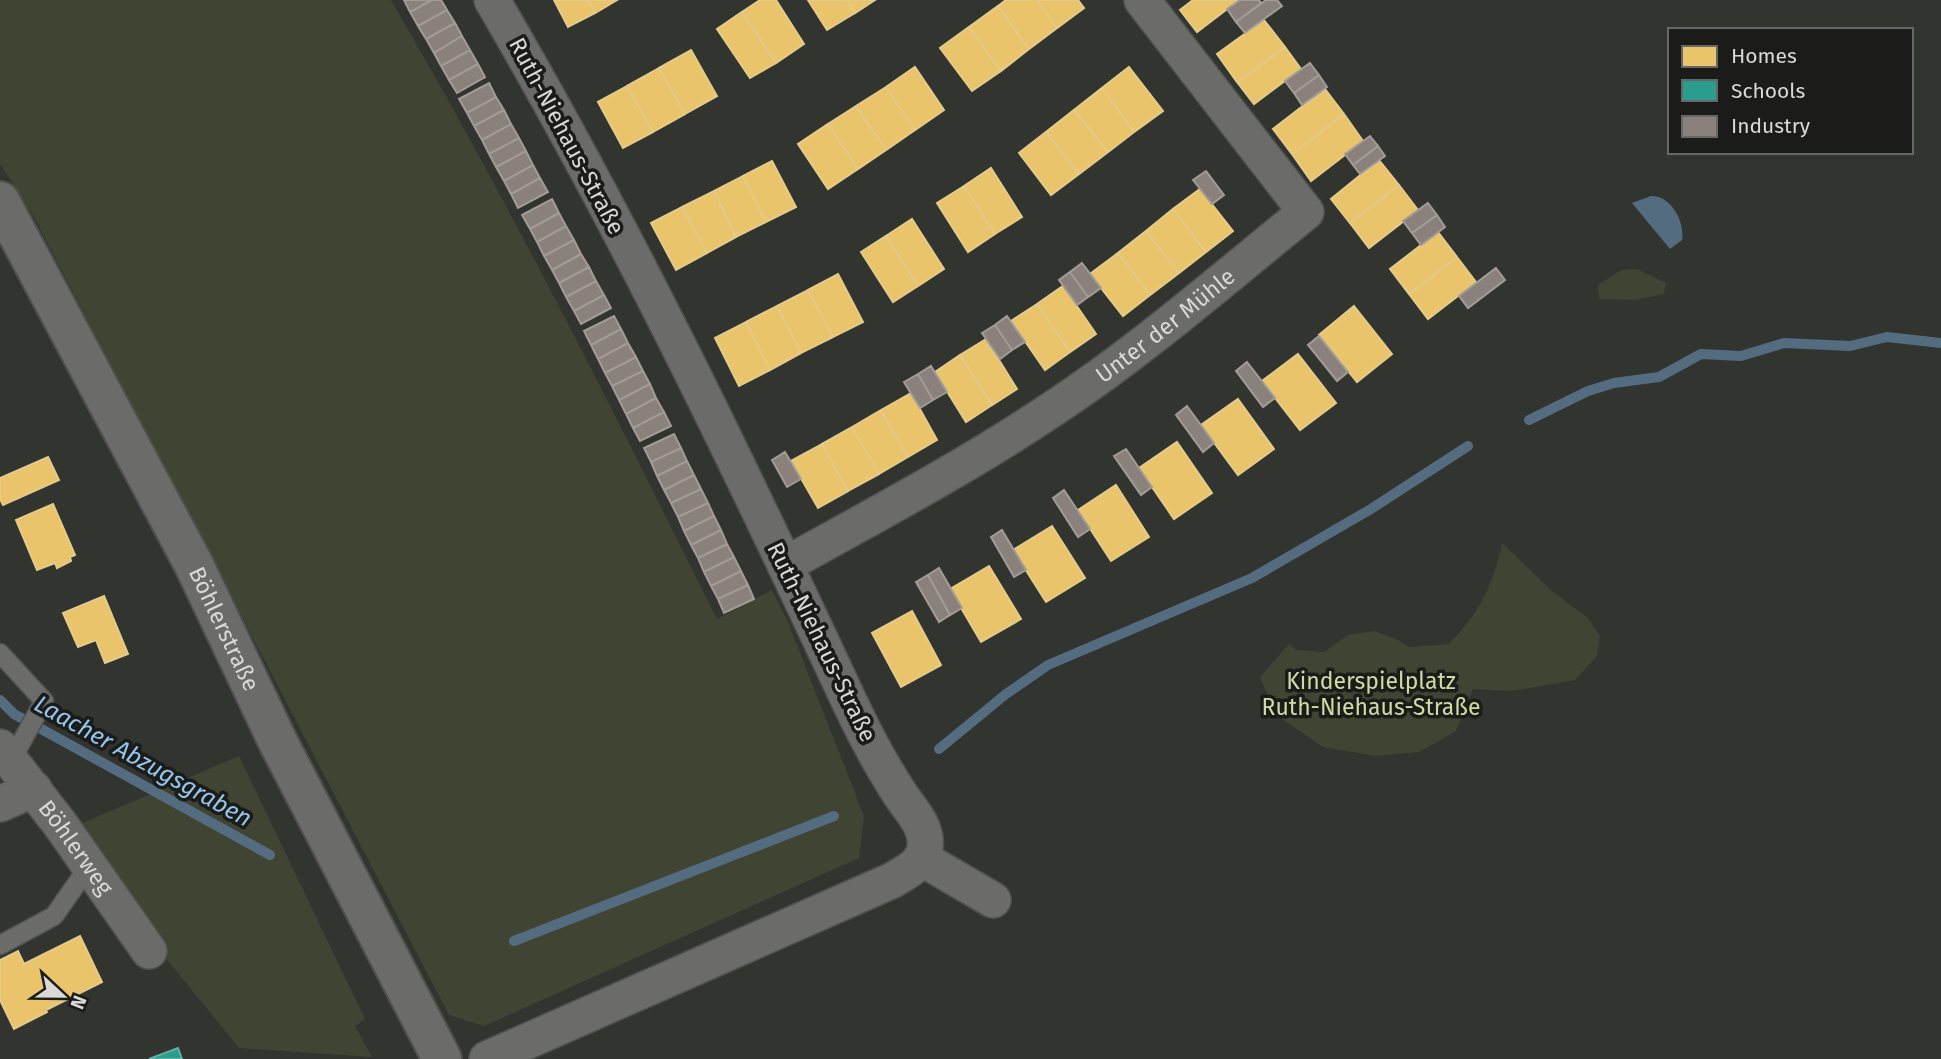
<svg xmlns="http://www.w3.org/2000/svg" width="1941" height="1059" font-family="'Fira Sans',sans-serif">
<rect width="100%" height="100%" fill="#323430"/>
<path fill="#404433" d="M0,0H391C509,202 613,410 717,619L772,590L788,622L864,816L859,858L484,1026L449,1015L35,219L0,164Z
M1637,269L1666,283L1664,294L1635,300L1599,299L1598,285L1621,270Z
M1502,543L1552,591L1588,618L1600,636L1597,656L1575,680L1512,691L1473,689L1456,731L1419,752L1375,756L1323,747L1275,714L1260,677L1289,644L1296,650L1324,652L1348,635L1374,631L1396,639L1409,647L1449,644C1479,613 1493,586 1502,543Z
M239,756L365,1019L355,1026L372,1057L239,1048L155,945L71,828Z"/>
<path fill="#546c80" d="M1651,196C1671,195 1685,222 1682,240L1670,249L1632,203Z"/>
<path fill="#e9c46a" stroke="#e4cb8a" stroke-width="2" d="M554,0H588L595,13L568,27Z
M588,0H617L595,13Z
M760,0H776L804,44L776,63L742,12Z
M808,0H847L855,13L827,30Z
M847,0H875L855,13Z
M1006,0H1037L1057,28L1029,49L998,6Z
M1037,0H1078L1084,8L1057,28Z
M1193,0H1239L1197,32L1180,10Z
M998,6L1029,49L1001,71L969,27Z
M742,12L776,63L750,78L717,29Z
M1264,20L1285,47L1237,82L1217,54Z
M969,27L1001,71L972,91L940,48Z
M1285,47L1301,69L1254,104L1237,82Z
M691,50L717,96L685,114L659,68Z
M915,67L944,110L915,130L886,87Z
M1129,67L1163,111L1134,132L1102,88Z
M659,68L685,114L653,132L627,86Z
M627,86L653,132L623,148L598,102Z
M886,87L915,130L886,150L856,106Z
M1102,88L1134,132L1108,152L1074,110Z
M1325,89L1344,114L1292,154L1273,129Z
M856,106L886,150L858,169L828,124Z
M1074,110L1108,152L1079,174L1046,132Z
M1344,114L1363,141L1311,181L1292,154Z
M828,124L858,169L828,189L798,144Z
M1046,132L1079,174L1051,195L1019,153Z
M1379,160L1399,185L1350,223L1331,199Z
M772,161L796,207L766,222L743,176Z
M991,168L1022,217L995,234L964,186Z
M743,176L766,222L736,237L714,191Z
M1399,185L1418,210L1369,248L1350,223Z
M964,186L995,234L968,252L937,203Z
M1200,189L1233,231L1206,252L1173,209Z
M714,191L736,237L707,253L682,207Z
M682,207L707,253L676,270L651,223Z
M1173,209L1206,252L1179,273L1146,231Z
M912,219L944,269L918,286L886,236Z
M1146,231L1179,273L1150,295L1118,253Z
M1438,232L1457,257L1409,294L1390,269Z
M886,236L918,286L893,302L861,252Z
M1118,253L1150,295L1123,316L1090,274Z
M1457,257L1476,282L1428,319L1409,294Z
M838,274L863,322L833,337L808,290Z
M1063,286L1096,334L1070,352L1037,304Z
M808,290L833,337L801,353L777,306Z
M1037,304L1070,352L1045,370L1011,321Z
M777,306L801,353L770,370L746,322Z
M1354,306L1392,354L1357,382L1319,335Z
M746,322L770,370L739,386L715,338Z
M986,339L1017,389L992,405L960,355Z
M1298,354L1336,403L1300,430L1262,381Z
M960,355L992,405L966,422L935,372Z
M911,393L937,440L908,457L881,410Z
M1238,399L1274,449L1238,475L1201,425Z
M881,410L908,457L879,474L852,427Z
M852,427L879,474L848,491L822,444Z
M1177,442L1212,493L1174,519L1139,468Z
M822,444L848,491L818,508L791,461Z
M48,457L59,480L3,505L0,499V478Z
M1116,485L1149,537L1111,561L1078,510Z
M53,504L75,555L70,557L71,561L57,568L55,563L37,570L16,520Z
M1052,526L1085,578L1046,602L1013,550Z
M989,566L1021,619L981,642L950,589Z
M104,596L128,654L105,663L96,640L78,647L63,613Z
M912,611L941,665L901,687L872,633Z
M80,936L102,982L46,1010L47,1012L14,1029L0,1000V960L18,951L24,964Z"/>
<path fill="#2a9d8f" stroke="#5eafa4" stroke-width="2" d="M178,1048L182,1059H149Z"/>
<path fill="#8a817c" stroke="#a29c97" stroke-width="2" d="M404,0H432L410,12Z
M432,0H441L447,10L418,26L410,12Z
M1240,0H1259L1261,3L1236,22L1227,9Z
M1266,0H1277L1282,6L1245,33L1236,22Z
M447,10L455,23L426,39L418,26Z
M455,23L462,36L434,53L426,39Z
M462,36L470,50L441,66L434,53Z
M470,50L478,64L449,80L441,66Z
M1310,63L1319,75L1294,93L1285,81Z
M478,64L485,77L457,93L449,80Z
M1319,75L1327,87L1302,105L1294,93Z
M489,83L496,97L467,113L459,99Z
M496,97L504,110L474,126L467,113Z
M504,110L511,124L482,140L474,126Z
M511,124L519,138L489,154L482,140Z
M1370,136L1378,146L1353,165L1345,154Z
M519,138L526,151L496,167L489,154Z
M1378,146L1385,156L1360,174L1353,165Z
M526,151L533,165L504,181L496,167Z
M533,165L540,178L511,194L504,181Z
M1206,171L1224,195L1212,204L1193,180Z
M540,178L548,192L518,208L511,194Z
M552,199L559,213L530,229L522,215Z
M1428,203L1437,215L1412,233L1403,221Z
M559,213L566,226L537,242L530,229Z
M1437,215L1445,227L1421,245L1412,233Z
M566,226L574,240L544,256L537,242Z
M574,240L581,254L552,270L544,256Z
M581,254L589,267L559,283L552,270Z
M1082,263L1101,288L1088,297L1070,272Z
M589,267L596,281L566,297L559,283Z
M1496,268L1505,280L1468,308L1459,296Z
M1070,272L1088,297L1077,305L1059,280Z
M596,281L604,295L574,311L566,297Z
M604,295L611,308L581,324L574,311Z
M614,316L621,329L591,345L584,331Z
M1007,316L1025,342L1012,350L995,325Z
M995,325L1012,350L1000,359L982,333Z
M621,329L628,343L598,359L591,345Z
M1319,336L1348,372L1337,381L1308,345Z
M628,343L636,357L605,373L598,359Z
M636,357L643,371L612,386L605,373Z
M1247,362L1275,398L1263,407L1236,371Z
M931,366L947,392L933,400L918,374Z
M643,371L650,384L619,400L612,386Z
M918,374L933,400L920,408L904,382Z
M650,384L656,398L626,414L619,400Z
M656,398L664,412L633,428L626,414Z
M1187,406L1214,443L1203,452L1176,415Z
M664,412L671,426L640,441L633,428Z
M674,434L681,448L651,462L644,448Z
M681,448L687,461L657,476L651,462Z
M1126,449L1152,487L1141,495L1114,456Z
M785,452L801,479L787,487L772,460Z
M687,461L694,475L664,490L657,476Z
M694,475L701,489L671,503L664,490Z
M701,489L708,503L678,517L671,503Z
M1064,490L1090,529L1078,537L1053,498Z
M708,503L714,516L684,531L678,517Z
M714,516L721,530L691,545L684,531Z
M721,530L727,544L698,558L691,545Z
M1002,530L1026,570L1014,577L991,537Z
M727,544L734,557L704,572L698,558Z
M734,557L741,571L711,586L704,572Z
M939,568L962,608L950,615L928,575Z
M741,571L748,585L718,599L711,586Z
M928,575L950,615L939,622L916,582Z
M748,585L754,599L724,613L718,599Z"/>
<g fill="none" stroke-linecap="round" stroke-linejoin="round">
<path stroke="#546c80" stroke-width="10" d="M1529,420L1588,391L1614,383L1659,377L1701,354L1741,356L1784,343L1850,346L1887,337L1941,343
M0,700L14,714L270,855
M939,749L1006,694L1048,665L1252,578L1371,509L1468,446
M514,941L834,816"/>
<g stroke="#50514e" stroke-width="21">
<path id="lane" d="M0,653L44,701L11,761
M0,945L54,916L89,866"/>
</g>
<g stroke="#50514e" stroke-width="38">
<g id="street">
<path id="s1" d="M785,565C875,515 966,467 1051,410C1141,351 1223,279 1306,212L1142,0"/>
<path id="s2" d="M0,747L60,824L149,951"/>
<path d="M0,804L34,789"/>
<path d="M921,858L993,900"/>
<path d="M487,1059L893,880C906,872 924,864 925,847C928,825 908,808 898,791C880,763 864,733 850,703C739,465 625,227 492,0"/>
</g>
</g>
<g stroke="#50514e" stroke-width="42">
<g id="secondary">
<path id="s3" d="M0,201L194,565L278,742L442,1059"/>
</g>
</g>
<use href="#lane" stroke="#6b6b69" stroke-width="18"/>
<use href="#street" stroke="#6b6b69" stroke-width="35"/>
<use href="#secondary" stroke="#6b6b69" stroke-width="38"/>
</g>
<g text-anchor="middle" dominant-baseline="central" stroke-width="7" stroke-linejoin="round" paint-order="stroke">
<g font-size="23" fill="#d9dad6" stroke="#1b1c19">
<text transform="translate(567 136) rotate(62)">Ruth-Niehaus-Straße</text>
<text stroke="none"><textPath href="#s1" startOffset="450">Unter der Mühle</textPath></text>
<text stroke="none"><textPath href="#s3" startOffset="483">Böhlerstraße</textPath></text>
<text transform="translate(822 642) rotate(64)">Ruth-Niehaus-Straße</text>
<text stroke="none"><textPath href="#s2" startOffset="126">Böhlerweg</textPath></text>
</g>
<g font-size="23" fill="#cedca4" stroke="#1b1c19">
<text x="1371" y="681">Kinderspielplatz<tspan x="1371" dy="26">Ruth-Niehaus-Straße</tspan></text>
</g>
<g font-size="24" font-style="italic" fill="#94c6ed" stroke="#1b1c19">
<text transform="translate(143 761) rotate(29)">Laacher Abzugsgraben</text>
</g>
</g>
<rect x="1668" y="28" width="245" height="126" fill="#1b1c19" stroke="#676865" stroke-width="2"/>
<rect x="1682" y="46" width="35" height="21" fill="#e9c46a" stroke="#676865" stroke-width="2"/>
<text x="1731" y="63" font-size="21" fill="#d9dad6">Homes</text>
<rect x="1682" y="80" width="35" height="21" fill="#2a9d8f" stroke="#676865" stroke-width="2"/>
<text x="1731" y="98" font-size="21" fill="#d9dad6">Schools</text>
<rect x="1682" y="116" width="35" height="21" fill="#8a817c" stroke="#676865" stroke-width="2"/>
<text x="1731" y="133" font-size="21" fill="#d9dad6">Industry</text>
<g transform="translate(63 996) rotate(112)" stroke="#1b1c19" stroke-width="5" paint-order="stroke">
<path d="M0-5L12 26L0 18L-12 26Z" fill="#d9dad6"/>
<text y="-10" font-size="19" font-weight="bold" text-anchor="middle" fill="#d9dad6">N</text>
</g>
</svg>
